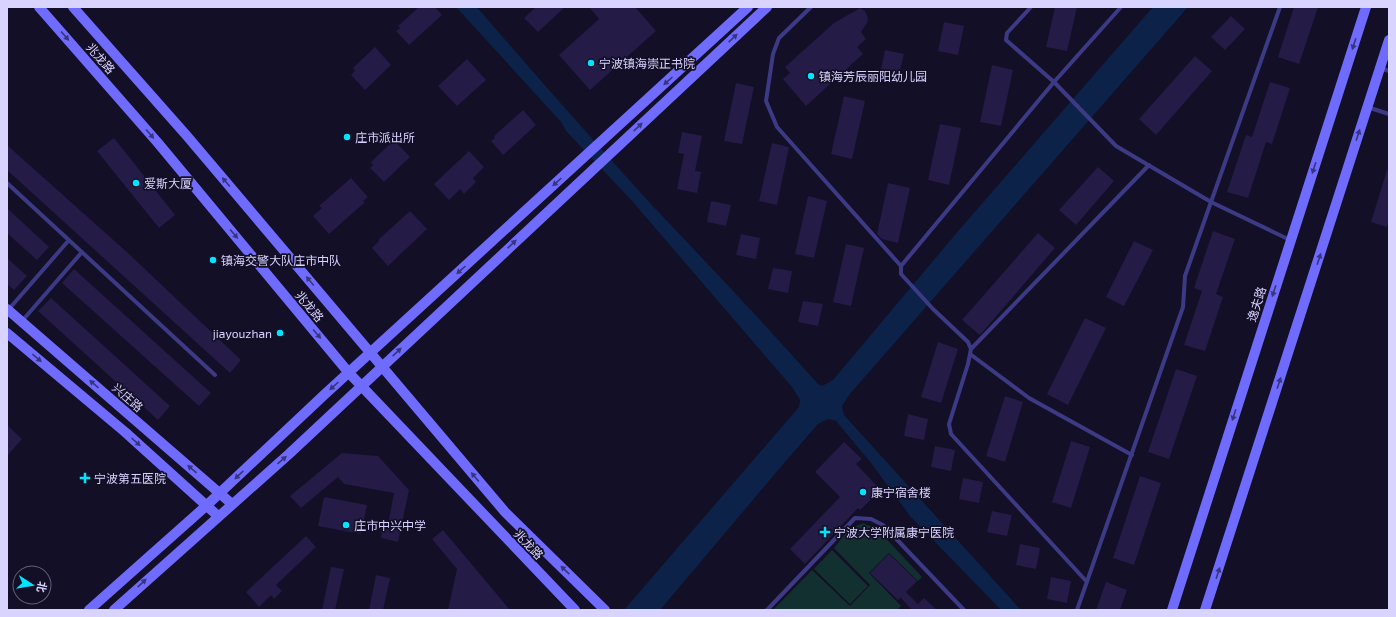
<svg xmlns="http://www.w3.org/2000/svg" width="1396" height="617" font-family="'Exo 2','Noto Sans SC',sans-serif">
<rect width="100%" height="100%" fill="#130f26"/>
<path fill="#12302f" d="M863,523L877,529L922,577L918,581L889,553L869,573L901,606L897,610H773L812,570L850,606L870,585L834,548L849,529Z
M832,550L868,586L850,604L814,569Z"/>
<path fill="#0c2248" d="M456,7H476L483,14C537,77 593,140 649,202C706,262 763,322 818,384L822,386L833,380L959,230L1153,7H1188L849,395L842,406L844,415L1021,610H1001L910,516L871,463L836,421L828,419L818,424L785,462L660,610H624L799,407L800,400L792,387L632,201L566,131L562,123Z"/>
<path fill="#241b47" d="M419,7H435L442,15L409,45L396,31L400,28L398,26Z
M536,7H565L538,32L524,18Z
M589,7H635L656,31L590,90L559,55L599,19Z
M1055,7H1077L1067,51L1046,47Z
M1294,7H1318L1299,64L1278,57Z
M860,8L865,11L868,18L867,23L861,32L866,39L857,47L863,54L806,106L783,79L790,73L785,67L834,23Z
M1231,16L1245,29L1225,50L1211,37Z
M944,22L964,26L958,55L938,51Z
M375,47L391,65L365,90L351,75L355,71L353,68Z
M885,50L904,54L897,83L879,79Z
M1195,56L1212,71L1156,135L1139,119Z
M467,59L486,80L457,106L438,86Z
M992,65L1013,70L1001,126L980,122Z
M1270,82L1290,88L1272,144L1266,142L1248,198L1227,192L1246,135L1252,137Z
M736,83L754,87L742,144L724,141Z
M844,96L865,101L852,159L831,154Z
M523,110L536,125L503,155L491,141L495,138L494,136Z
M940,124L961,128L949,185L928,180Z
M682,132L702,136L695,171L701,172L697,193L677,189L684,154L678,153Z
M114,138L175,215L159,228L97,151Z
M394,140L410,157L384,182L370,168L373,165L371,162Z
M772,143L789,147L777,205L759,201Z
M7,145L129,254L241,360L230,373L7,170Z
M469,151L484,167L473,178L476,182L464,194L460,189L449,200L434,184Z
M1098,167L1114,181L1076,225L1059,210Z
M1387,170L1389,171V220L1387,227L1371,222Z
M351,178L368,197L363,201L365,202L329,234L313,216L322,208L319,206Z
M888,183L910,188L898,243L882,239L877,234Z
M808,196L827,201L814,258L795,254Z
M711,201L731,205L726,226L707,222Z
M7,208L49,247L37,260L7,233Z
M410,211L427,229L388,266L372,248L379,241L378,240Z
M1213,231L1235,239L1216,294L1223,297L1205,351L1184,345L1202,291L1194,288Z
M1038,233L1055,248L980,335L962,320Z
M741,234L760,238L756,259L736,255Z
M1134,241L1153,250L1124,306L1106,297Z
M846,244L864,248L851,306L833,302Z
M7,258L27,276L14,290L7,284Z
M773,268L792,271L788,293L768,289Z
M74,269L211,393L199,406L62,283Z
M51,298L170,406L158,420L38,311Z
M803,301L823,304L818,326L798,322Z
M1085,318L1106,328L1068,405L1047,394Z
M938,342L958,349L941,403L921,397Z
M1176,369L1197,376L1169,459L1148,452Z
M1005,396L1023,402L1005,462L986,456Z
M908,414L928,419L924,440L904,436Z
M7,425L22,439L7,456Z
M1071,441L1090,447L1071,508L1052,502Z
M844,442L862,459L856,464L881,490L860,510L858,508L805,564L790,549L840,497L815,472Z
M935,446L955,450L951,471L931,467Z
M342,453L378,456L409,490L398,542L381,538L382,529L387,530L394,493L344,484L338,477L301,508L290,496Z
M1140,476L1161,483L1134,565L1113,558Z
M963,478L983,482L979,503L959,499Z
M324,497L367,505L361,534L318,526Z
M992,511L1012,515L1007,536L987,532Z
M443,530L510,610H448L457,569L432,539Z
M306,536L316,547L276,585L282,591L274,599L271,595L259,607L246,592Z
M1020,544L1040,548L1036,569L1016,565Z
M889,554L917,581L906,592L918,604L924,598L937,610H912L901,598L898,600L870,573Z
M331,567L344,569L335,610H322Z
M376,575L390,578L383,610H369Z
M1051,577L1071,581L1067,603L1047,599Z
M1106,582L1127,590L1120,610H1096Z"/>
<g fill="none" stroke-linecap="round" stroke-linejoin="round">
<path stroke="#3d3a85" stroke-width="4" d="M811,7L779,38L773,54L766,101L777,127L901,266
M1031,7L1007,33L1006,40L1054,82L1116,146L1211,202L1280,7
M1380,68L1389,71
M1367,107L1389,114
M7,183L215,375
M9,309L69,240
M22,321L82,252
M971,349L1149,165
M970,354L1029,398L1132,455
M1087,582L951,434L949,424L968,364L971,349L968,342L933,309L901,274V266L1054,82L1121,7
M767,610L855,518L871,519L883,525L964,610
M1077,610L1183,307L1185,276L1211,202L1290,240"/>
<path stroke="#6f6bff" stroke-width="10" d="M39,7L158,143L349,373L575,610
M73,7L187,136L505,512L605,610
M7,309L232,504
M7,333L125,432L218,516
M89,610L206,506L324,395L748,7
M114,610L289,454L767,7
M1172,610L1366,7
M1205,610L1389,40"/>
</g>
<defs><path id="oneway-solid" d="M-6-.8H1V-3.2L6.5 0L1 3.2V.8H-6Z"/></defs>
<g fill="#38347d">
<use href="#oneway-solid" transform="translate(65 36) rotate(49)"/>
<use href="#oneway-solid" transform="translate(733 38) rotate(-43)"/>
<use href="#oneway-solid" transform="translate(1354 44) rotate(108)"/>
<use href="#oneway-solid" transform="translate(668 81) rotate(138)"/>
<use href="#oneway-solid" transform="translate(638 127) rotate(-43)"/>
<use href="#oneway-solid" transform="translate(150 134) rotate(49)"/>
<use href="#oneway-solid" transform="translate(1358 135) rotate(-72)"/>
<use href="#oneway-solid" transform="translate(1314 168) rotate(108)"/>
<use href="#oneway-solid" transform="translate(226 182) rotate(-130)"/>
<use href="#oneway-solid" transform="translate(557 182) rotate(138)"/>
<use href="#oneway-solid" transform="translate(234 234) rotate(50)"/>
<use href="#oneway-solid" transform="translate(512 244) rotate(-43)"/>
<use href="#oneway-solid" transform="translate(1319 259) rotate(-72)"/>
<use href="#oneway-solid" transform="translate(461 270) rotate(138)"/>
<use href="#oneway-solid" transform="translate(310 281) rotate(-130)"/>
<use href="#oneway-solid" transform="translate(1274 291) rotate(108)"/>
<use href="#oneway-solid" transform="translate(317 334) rotate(50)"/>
<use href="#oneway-solid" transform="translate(397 352) rotate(-43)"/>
<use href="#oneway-solid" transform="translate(37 358) rotate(40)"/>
<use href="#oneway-solid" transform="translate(1279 383) rotate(-72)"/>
<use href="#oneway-solid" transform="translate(94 384) rotate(-139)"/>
<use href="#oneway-solid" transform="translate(334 386) rotate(138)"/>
<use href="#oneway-solid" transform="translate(1234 415) rotate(108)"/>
<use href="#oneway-solid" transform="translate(136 442) rotate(42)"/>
<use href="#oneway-solid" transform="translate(282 460) rotate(-41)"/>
<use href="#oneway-solid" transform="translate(192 469) rotate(-139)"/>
<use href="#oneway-solid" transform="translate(239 475) rotate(137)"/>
<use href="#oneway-solid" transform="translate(475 477) rotate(-130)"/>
<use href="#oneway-solid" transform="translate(565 570) rotate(-136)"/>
<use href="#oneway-solid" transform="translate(1218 573) rotate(-72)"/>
<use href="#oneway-solid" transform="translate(142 583) rotate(-43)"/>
</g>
<g fill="#00e5ff" stroke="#130f26" stroke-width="1.5">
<circle cx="591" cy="63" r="4"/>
<circle cx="811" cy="76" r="4"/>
<circle cx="347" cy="137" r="4"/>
<circle cx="136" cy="183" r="4"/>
<circle cx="213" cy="260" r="4"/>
<circle cx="280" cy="333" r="4"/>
<path d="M83 472h4v4h4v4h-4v4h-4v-4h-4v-4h4z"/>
<circle cx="863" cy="492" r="4"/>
<circle cx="346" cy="525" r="4"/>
<path d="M823 526h4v4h4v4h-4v4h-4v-4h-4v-4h4z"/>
</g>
<g text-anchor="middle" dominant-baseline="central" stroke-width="3.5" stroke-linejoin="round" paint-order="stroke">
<g font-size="12" fill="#d9d4ff" stroke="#130f26">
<text transform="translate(101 58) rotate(49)">兆龙路</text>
<text transform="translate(1256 304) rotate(-72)">逸夫路</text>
<text transform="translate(310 306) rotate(50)">兆龙路</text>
<text transform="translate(128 397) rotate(41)">兴庄路</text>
<text transform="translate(529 544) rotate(46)">兆龙路</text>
</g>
<g font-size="12" fill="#d9d4ff" stroke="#130f26" text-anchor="start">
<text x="599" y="63">宁波镇海崇正书院</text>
<text x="819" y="76">镇海芳辰丽阳幼儿园</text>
<text x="355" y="137">庄市派出所</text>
<text x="144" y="183">爱斯大厦</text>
<text x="221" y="260">镇海交警大队庄市中队</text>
<text x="272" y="333" text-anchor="end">jiayouzhan</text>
<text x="94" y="478">宁波第五医院</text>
<text x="871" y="492">康宁宿舍楼</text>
<text x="354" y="525">庄市中兴中学</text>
<text x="834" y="532">宁波大学附属康宁医院</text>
</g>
</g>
<rect width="1396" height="617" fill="none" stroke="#d9d4ff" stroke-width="16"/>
<g transform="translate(32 585) rotate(102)"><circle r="19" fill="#130f26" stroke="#625e7d"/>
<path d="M0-3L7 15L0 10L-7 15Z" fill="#00e5ff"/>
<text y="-6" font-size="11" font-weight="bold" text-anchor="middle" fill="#d9d4ff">北</text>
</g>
</svg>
